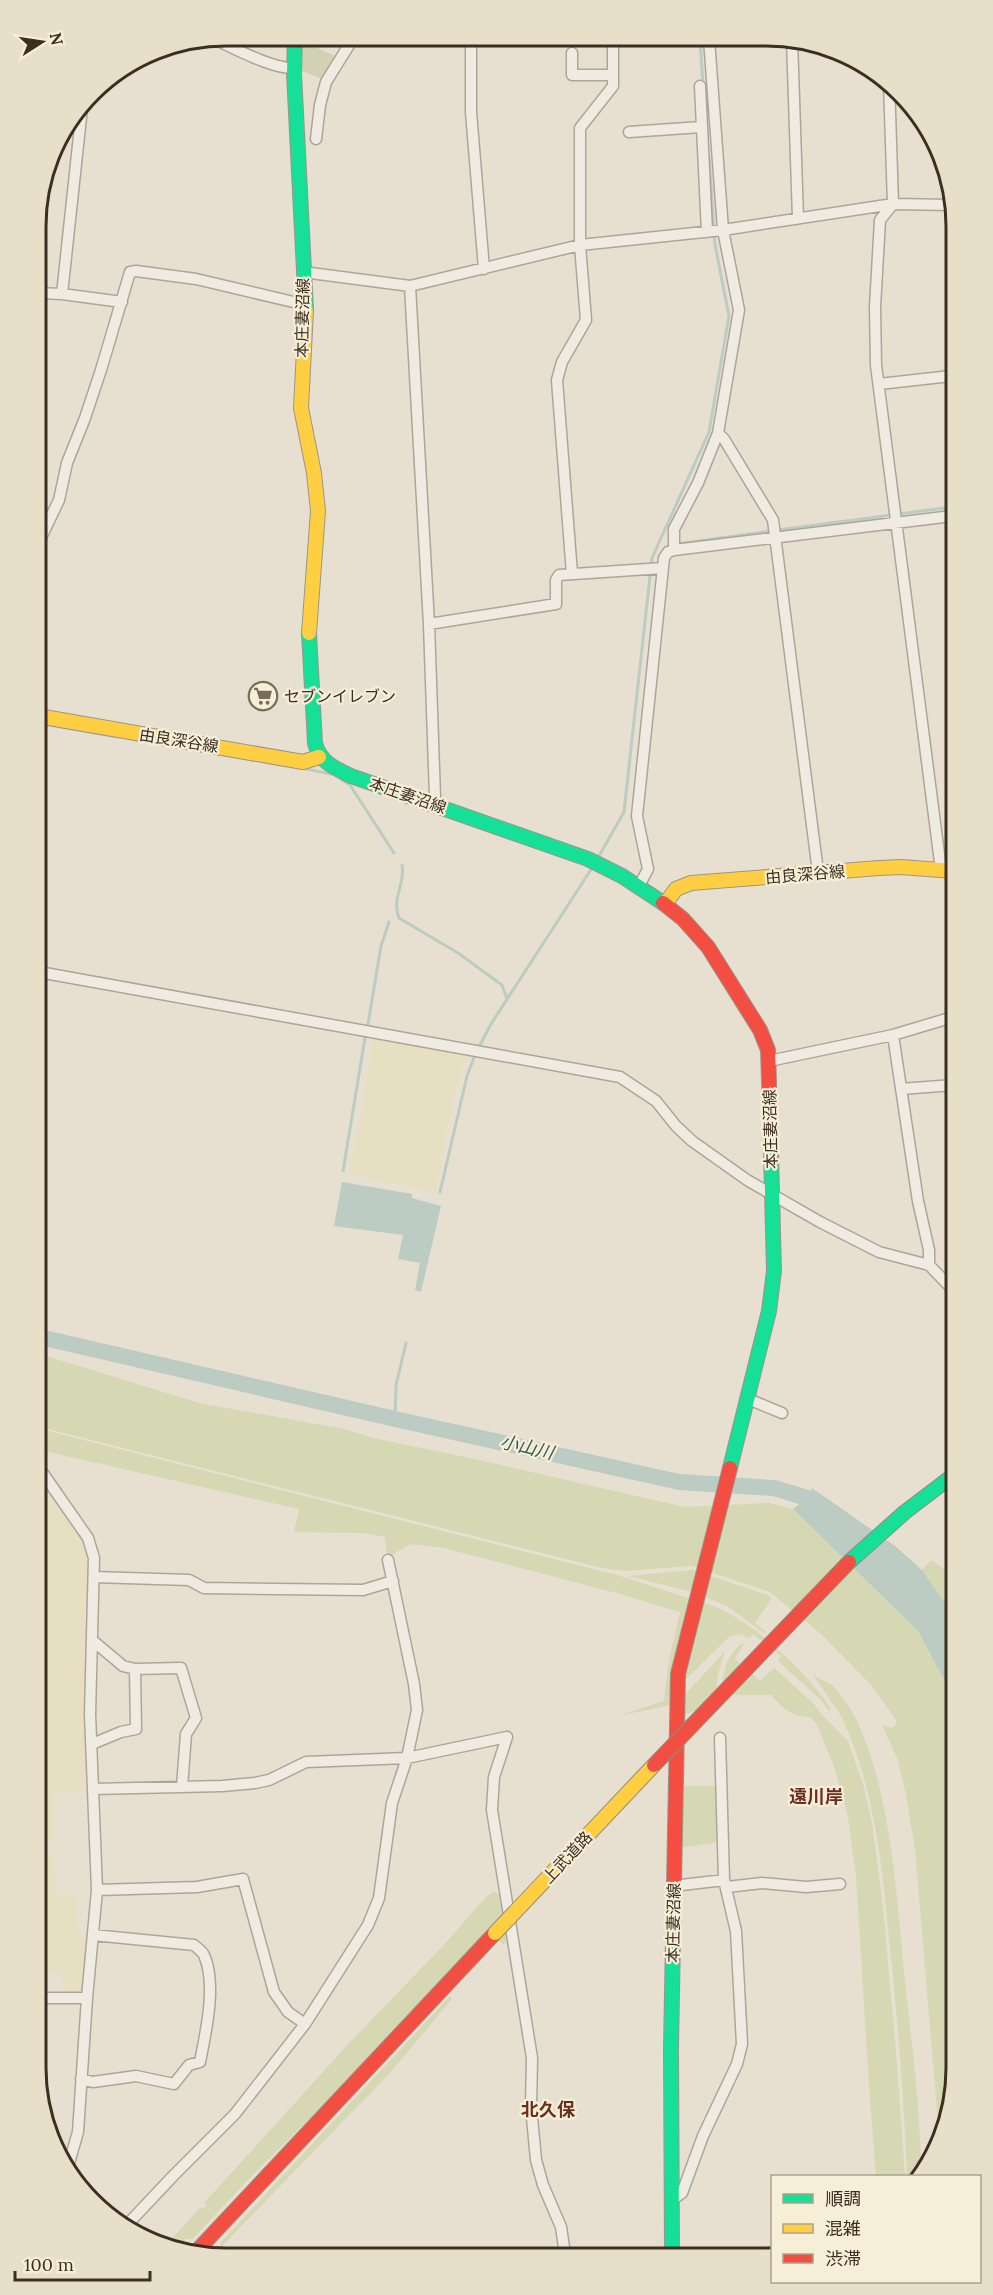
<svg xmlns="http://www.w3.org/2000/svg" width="993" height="2295" font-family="Lora,'Noto Sans JP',serif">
<rect width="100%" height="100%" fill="#e7e0d1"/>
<path fill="#e6dfc2" d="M378,1037L468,1053L453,1100L436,1191L351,1176L349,1172L374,1039Z
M40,1481L90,1548L85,1791H54L55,1841H42Z
M42,1852L54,1853L57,1894L75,1895L77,1934H89L82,1995L64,1993L61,1971L42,1974Z"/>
<path fill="#d6d7b3" d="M40,1354L199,1403L344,1429L373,1438L470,1458L685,1507L769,1503L793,1509L918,1631L955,1700L957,2081L943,2141L940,2146L915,1849L906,1795L898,1760L882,1725L891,1728L896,1725V1720L873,1687L821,1634L770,1592L692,1566L626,1571L602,1568L40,1427Z
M40,1429L617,1575L691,1599L671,1705L618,1716L664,1701L669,1660L680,1612L620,1594L444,1548L410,1544L387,1558L385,1537L364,1533L294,1532L299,1509L40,1450Z
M931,1560L955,1576V1617L922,1570Z
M693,1570L768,1595L772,1598L755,1623L765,1631L764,1633L727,1606L693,1592L628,1576Z
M702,1602C750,1617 803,1668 831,1709L829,1711L821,1700L778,1661L781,1656L753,1634L750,1638L739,1634L730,1636L684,1681Z
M741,1644H744L735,1659L760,1681L774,1668L814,1704L822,1715L848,1741L863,1784L872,1823L883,1907L897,2063L905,2176H876L869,2087L856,1877L848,1817L834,1766L816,1723L810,1717C791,1717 783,1708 771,1695H722C722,1676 725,1657 741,1644Z
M725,1651L717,1677V1704L686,1714L682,1786H718L719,1842L679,1848L680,1700Z
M813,1675C820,1679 830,1683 836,1689C890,1750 897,1902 905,1982C912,2046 921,2112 921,2176H907C904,2100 898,2024 890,1948C882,1866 875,1782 837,1708L835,1707Z
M494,1891L499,1895L506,1941L503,1945L499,1941C395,2038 288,2133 193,2239H186L174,2250L164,2247L201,2207L203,2209L207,2206L204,2203L351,2041L442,1947L486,1897Z
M450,1996L452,1999L390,2073L225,2243L222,2247L224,2255H221L219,2249L222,2241Z"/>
<path fill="#d1d1b3" d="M300,40L339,58L325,80L299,70Z"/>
<path fill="#bcccc2" d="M342,1182L412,1194V1198L441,1206L421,1292L415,1290L420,1263L398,1259L403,1235L334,1226Z
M812,1488L895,1546L922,1570L955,1617V1700L918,1631L793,1509L807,1498Z"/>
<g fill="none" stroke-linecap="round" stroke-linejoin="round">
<path stroke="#bcccc2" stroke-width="3" d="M700,39L703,85
M778,530L952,507
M677,544L771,531
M38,723L117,737
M131,739L258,761
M271,763L281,765
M302,768L331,774
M342,780L350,785L394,853
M599,856L624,812L652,558L709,432L729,316L715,245L709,157
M402,865C406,884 391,897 399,918L458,953L502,985L507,999
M368,1024L381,946L389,922
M478,1049L491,1024L592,868
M343,1171L365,1038
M440,1192L467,1076L475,1055
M395,1419L396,1385L406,1343"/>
<path stroke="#bcccc2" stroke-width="16" d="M40,1337L395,1419L679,1482L774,1488L807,1498L824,1511"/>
<g stroke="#ada599" stroke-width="13">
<path id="street" d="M471,38V112L484,269
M214,39C234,48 272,69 294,68
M792,40L798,218
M572,53V75H613
M889,82L893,204L880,220L875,307L876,365L941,870
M700,86L707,232
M629,132L701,127
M316,139L320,105L326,82L354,37
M303,272L410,286L580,245L723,230L893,204L951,205
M410,286L429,624L435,797L433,803
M37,293L62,294L122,302
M62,294L82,108
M879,384L951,376
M718,433L724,439L773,520L818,872
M37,546L59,500L67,463L85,418L101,370L130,272L136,271L196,279L306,305
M674,550L952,516
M572,574L557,380L562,362L586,320L580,245V128L613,86V38
M429,624L556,604V580L559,575L663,568
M639,886L648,869L637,816L664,558L668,552L674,550V529L698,483L718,433L739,310L723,230L709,39
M39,972L620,1077L656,1101L676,1126L692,1141L747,1180L820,1222L879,1252L929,1265L954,1291
M893,1035L918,1201L929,1250V1265
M769,1061L893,1035L953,1017
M901,1089L953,1085
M748,1399L782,1413
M40,1469L88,1538L94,1558L90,1714L97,1890L87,1998L78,2132L69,2163
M94,1577L189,1580L204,1588L363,1590L393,1581
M92,1640L123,1666L135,1669L181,1668L196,1718L186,1734L182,1787
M507,1737L494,1777L492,1810L532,2058L531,2107L536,2160L543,2185L561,2227L565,2254
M92,1744L121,1732L136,1729L135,1669
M93,1789L222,1786L255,1783L269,1780L306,1762L407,1758L507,1737
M673,1886L724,1880
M727,1887L762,1883L806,1887L840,1884
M97,1890L197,1887L243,1879L274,1992L288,2012L305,2024
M42,1998H87
M81,2079L93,2082L136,2076L174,2084L189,2065L200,2062C206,2031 217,1984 204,1955C202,1951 197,1948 194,1945L93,1935
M672,2200L682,2193L703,2136L737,2064L742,2044L736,1931L724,1880L720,1738
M125,2227L173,2176L235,2114L305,2024L368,1925L379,1898L392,1803L407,1758L417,1710L414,1684L388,1560"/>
</g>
<g stroke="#9c958a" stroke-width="16">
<path id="fast" d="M295,36L294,73L306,310
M309,633L315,743C320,762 334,768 351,776L588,859L622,876L663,903
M730,1468L769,1311L774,1271L770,1113
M672,2253L671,2048L674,1883"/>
</g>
<g stroke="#9c958a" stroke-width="16">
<path id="slow" d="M306,310L301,408L314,473L318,511L309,633
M38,716L303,762L319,757
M665,904L676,889L691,883L879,868L901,867L953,871"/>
</g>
<g stroke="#9c958a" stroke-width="16">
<path id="jam" d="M663,903L683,919L708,947L760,1030L768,1050L770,1113
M674,1883L678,1674L730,1468
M193,2255L495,1933"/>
</g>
<use href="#street" stroke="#efebe3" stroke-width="10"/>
<use href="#fast" stroke="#16e098" stroke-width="14"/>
<use href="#slow" stroke="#ffcf43" stroke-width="14"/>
<use href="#jam" stroke="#f24e42" stroke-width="14"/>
<g stroke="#928b80" stroke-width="16" stroke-linecap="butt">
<path id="fast-bridge" d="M849,1562L905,1512L955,1474"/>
</g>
<g stroke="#928b80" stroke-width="16" stroke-linecap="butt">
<path id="slow-bridge" d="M495,1933L654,1765"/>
</g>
<g stroke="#928b80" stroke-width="16" stroke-linecap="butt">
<path id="jam-bridge" d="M654,1765L849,1562"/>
</g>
<use href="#fast-bridge" stroke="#16e098" stroke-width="14"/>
<use href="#slow-bridge" stroke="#ffcf43" stroke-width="14"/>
<use href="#jam-bridge" stroke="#f24e42" stroke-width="14"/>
</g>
<defs>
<g id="supermarket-ring" transform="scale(1.5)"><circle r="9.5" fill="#f7eed8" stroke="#786c5e" stroke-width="1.5"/><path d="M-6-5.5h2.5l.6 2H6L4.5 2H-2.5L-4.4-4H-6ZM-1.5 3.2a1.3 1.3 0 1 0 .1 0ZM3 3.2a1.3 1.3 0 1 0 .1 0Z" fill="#786c5e"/></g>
</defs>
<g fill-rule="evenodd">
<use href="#supermarket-ring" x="263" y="696"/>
</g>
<g text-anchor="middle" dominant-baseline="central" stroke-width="4.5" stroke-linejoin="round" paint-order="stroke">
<g font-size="16" fill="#3d2e20" stroke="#f7eed8">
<text transform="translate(302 318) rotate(-89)">本庄妻沼線</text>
<text transform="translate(179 740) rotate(9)">由良深谷線</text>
<text transform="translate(408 795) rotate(19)">本庄妻沼線</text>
<text transform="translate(805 874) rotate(-5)">由良深谷線</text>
<text transform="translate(770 1129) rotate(-91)">本庄妻沼線</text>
<text transform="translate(567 1857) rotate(-47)">上武道路</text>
<text transform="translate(673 1923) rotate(-89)">本庄妻沼線</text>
</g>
<g font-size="16" fill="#3d2e20" stroke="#f7eed8" text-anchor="start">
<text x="284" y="696">セブンイレブン</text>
</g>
<g font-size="18" font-style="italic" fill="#2f5d5a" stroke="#f7eed8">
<text transform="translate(527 1447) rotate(13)">小山川</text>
</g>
<g font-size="18" font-weight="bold" fill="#6b2e1e" stroke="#f7eed8">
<text x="816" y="1796">遠川岸</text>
<text x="548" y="2109">北久保</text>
</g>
</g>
<path d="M0 0H993V2295H0ZM226 46H766A180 180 0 0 1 946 226V2068A180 180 0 0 1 766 2248H226A180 180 0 0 1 46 2068V226A180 180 0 0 1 226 46Z" fill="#e8dfc9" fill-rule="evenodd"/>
<path fill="none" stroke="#3d2e20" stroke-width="3" d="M226 46H766A180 180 0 0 1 946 226V2068A180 180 0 0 1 766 2248H226A180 180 0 0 1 46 2068V226A180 180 0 0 1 226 46Z"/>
<rect x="771" y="2175" width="210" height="108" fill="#f7eed8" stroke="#ada18e" stroke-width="1.5"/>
<rect x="783" y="2194" width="30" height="9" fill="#16e098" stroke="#ada18e" stroke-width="1.5"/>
<text x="825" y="2205" font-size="18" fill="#3d2e20">順調</text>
<rect x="783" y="2224" width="30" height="9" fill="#ffcf43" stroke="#ada18e" stroke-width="1.5"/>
<text x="825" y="2235" font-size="18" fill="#3d2e20">混雑</text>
<rect x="783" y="2254" width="30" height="9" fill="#f24e42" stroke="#ada18e" stroke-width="1.5"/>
<text x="825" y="2265" font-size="18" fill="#3d2e20">渋滞</text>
<g transform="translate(42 42) rotate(78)" stroke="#f7eed8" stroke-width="4.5" paint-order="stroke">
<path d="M0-4.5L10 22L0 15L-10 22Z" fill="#3d2e20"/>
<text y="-9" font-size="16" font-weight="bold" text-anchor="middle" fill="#3d2e20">N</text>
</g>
<path d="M15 2271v9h135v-9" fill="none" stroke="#3d2e20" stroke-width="3"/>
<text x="24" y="2271" font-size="18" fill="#3d2e20" stroke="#f7eed8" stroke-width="4.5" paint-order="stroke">100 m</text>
</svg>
